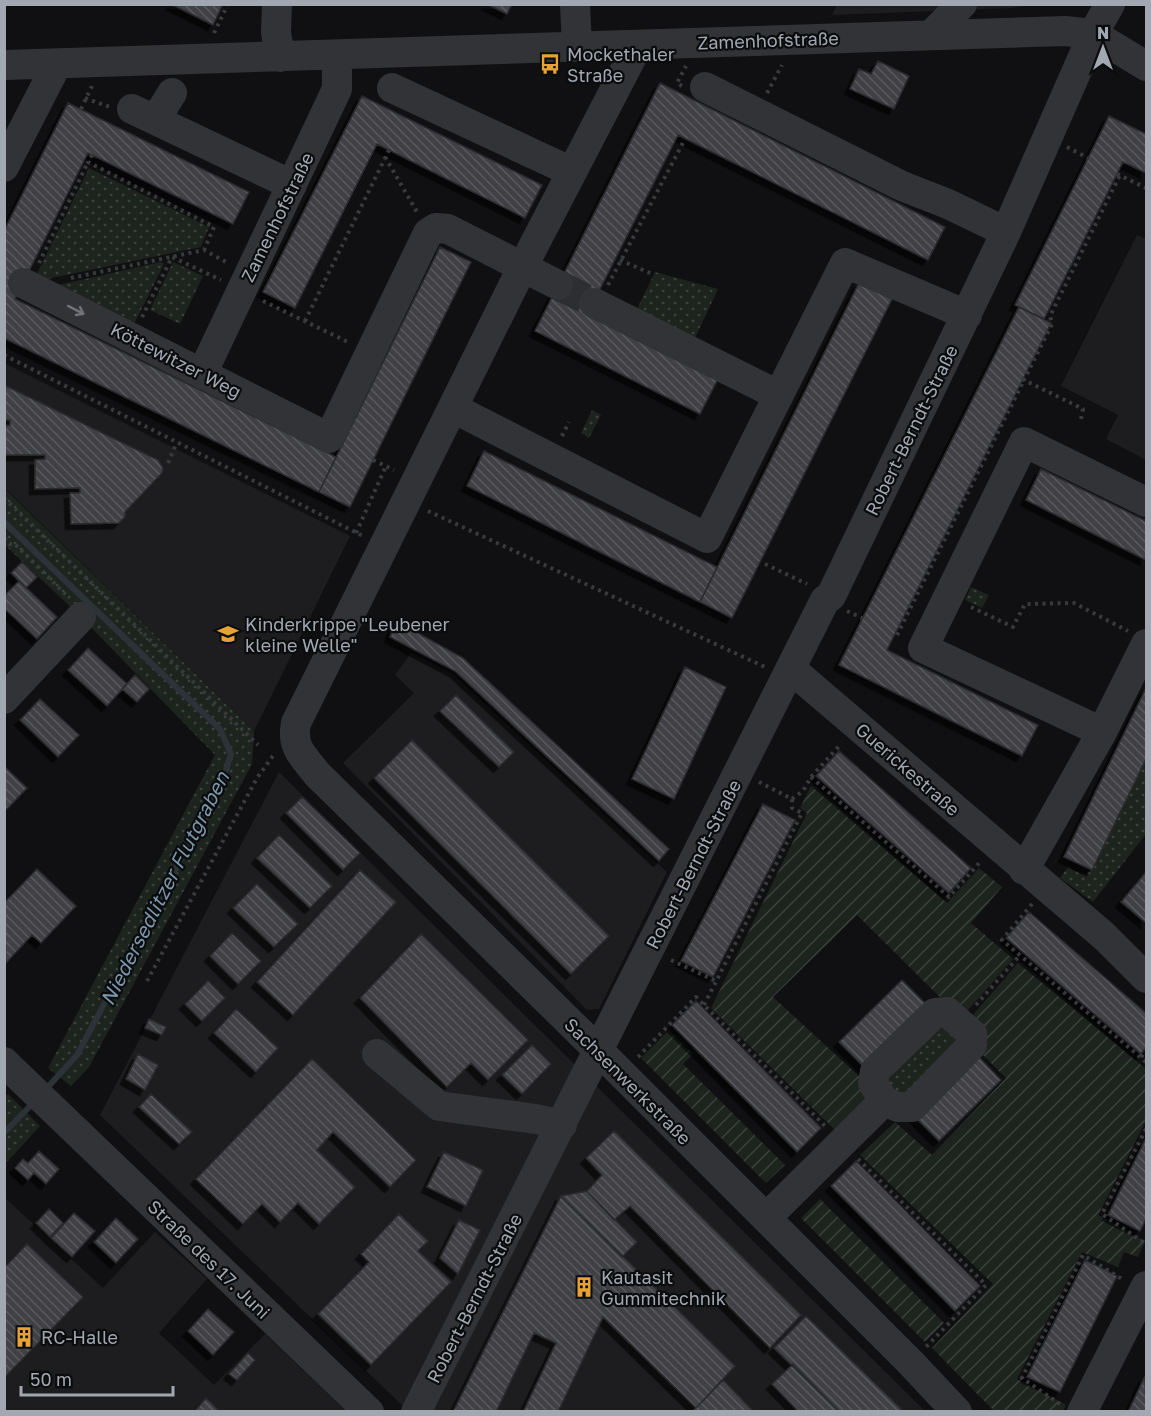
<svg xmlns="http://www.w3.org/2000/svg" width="1151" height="1416" font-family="'Golos Text',sans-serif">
<defs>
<pattern id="grass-dots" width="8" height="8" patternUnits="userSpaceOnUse" patternTransform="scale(1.5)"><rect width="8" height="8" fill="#1d241e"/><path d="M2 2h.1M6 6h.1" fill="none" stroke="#3b413c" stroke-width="1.8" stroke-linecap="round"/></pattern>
<pattern id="garden-furrows" width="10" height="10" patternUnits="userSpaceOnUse" patternTransform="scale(1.5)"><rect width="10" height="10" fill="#1d241e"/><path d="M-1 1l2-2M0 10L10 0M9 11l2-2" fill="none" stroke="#3b413c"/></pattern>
<pattern id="building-back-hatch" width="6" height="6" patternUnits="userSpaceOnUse" patternTransform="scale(1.5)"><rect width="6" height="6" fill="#3f4145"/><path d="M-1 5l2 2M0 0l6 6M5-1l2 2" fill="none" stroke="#585a5d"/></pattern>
<filter id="shadow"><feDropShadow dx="-5.5" dy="5.5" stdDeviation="0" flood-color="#0009"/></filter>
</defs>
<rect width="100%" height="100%" fill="#101012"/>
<path fill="#1d1d1f" d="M837,5H1031L1011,8L832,15Z
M1137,235L1146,239V460L1106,439L1118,415L1061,386Z
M4,363L350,536L254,731L5,488Z
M411,653L452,673L667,872L599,1009L587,1010L343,763L414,693L395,675Z
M279,772L925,1411H408L100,1115Z
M4,1197L103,1288L155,1232L207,1279L159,1333L214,1385L265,1334L346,1411H5Z"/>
<path fill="url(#grass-dots)" d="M89,168L209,227L201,247L51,278L42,288L32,284Z
M161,262L164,264L130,332L54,286Z
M173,262L203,276L180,324L150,310Z
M655,272L718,289L695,338L637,309Z
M592,410L601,415L589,438L581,433Z
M4,488L254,731L252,764L89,1067L71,1086L48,1068L215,755L81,617L5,545Z
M971,587L989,595L982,608L965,600Z
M1146,759V834L1093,902L1060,878L1068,867L1083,875L1092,870Z
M945,1022L962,1037L911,1099L883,1084Z
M8,1094L40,1126L5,1164L4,1097Z"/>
<path fill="url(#garden-furrows)" d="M811,786L947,903L979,868L1002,887L971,923L1013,959L961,1018L857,915L773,997L861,1078L872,1098L839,1134L711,1008L807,813L800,808Z
M1018,963L1146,1069V1121L1098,1215L1145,1241L1138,1257L1124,1252L1118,1267L1082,1252L1017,1379L1066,1405L1063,1411H994L932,1348L993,1284L860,1155L895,1122L932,1155L1006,1078L977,1049L966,1023Z
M669,1030L693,1054L683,1064L785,1165L766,1183L641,1058Z
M820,1199L944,1323L925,1342L801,1218Z"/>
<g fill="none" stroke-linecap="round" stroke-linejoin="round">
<path stroke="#2b3339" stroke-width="6" d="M4,522L220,729L231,754L223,780L77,1055L46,1089
M4,1133L35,1101"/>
</g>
<path fill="url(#building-back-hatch)" stroke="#2b2b2e" stroke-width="1.5" filter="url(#shadow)" d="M171,4H223L213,25Z
M487,4H512L507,14Z
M878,61L909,76L894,109L850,89L859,69L871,74Z
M660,83L945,227L928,260L678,135L590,309L720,375L700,414L535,331Z
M362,96L542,185L525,218L377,144L295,308L263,292Z
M68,103L249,192L233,224L88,153L15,299L336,457L319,492L4,338V231Z
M1109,116L1146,134V173L1123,162L1044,319L1015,305Z
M440,247L471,262L350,507L319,492Z
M859,283L892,299L732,618L700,602Z
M1019,307L1051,323L887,650L1038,725L1022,756L839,665Z
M4,385L158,460L163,468L162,473L125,512V517L119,523L71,524L70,493H80V488L35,489V460L45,459V455H4V426L10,425V420H4Z
M484,451L717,567L700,602L467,486Z
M1041,469L1146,521V560L1026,500Z
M22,562L37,577L26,588L11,573Z
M19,581L57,617L37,639L4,608V596Z
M396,621L463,658L669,849L659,861L455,671L390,637Z
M88,648L127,684L107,706L68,670Z
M685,667L726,687L674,799L632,779Z
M135,675L149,689L137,702L122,689Z
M1146,688V759L1092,870L1064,857Z
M456,695L514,752L499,767L440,711Z
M40,699L79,735L58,757L20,720Z
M412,740L609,936L571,974L374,778Z
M839,751L971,868L949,893L816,776Z
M4,766L27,788L7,809L4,807Z
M302,797L360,853L343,870L286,813Z
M763,804L795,820L713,977L681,961Z
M279,835L332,886L310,908L257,858Z
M37,869L76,906L41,943L32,935L6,963L4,903Z
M360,870L396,902L293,1015L257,982Z
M1146,872V923L1121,902Z
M257,884L298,924L274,947L233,908Z
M1029,912L1146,1013V1047L1141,1054L1006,938Z
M232,933L261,961L238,984L210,956Z
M421,934L528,1040L488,1080L471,1063L447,1087L360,998Z
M902,980L930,1008L867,1070L839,1042Z
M208,981L225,998L202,1021L185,1004Z
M696,1001L821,1128L797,1152L672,1025Z
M236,1009L278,1048L256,1072L214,1033Z
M149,1019L166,1027L162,1035L145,1028Z
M532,1045L551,1064L522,1094L502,1075Z
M138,1054L158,1065L145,1090L126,1079Z
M976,1054L1001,1080L939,1141L914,1116Z
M312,1059L416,1160L390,1187L333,1132L317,1150L355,1187L319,1224L298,1203L280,1222L262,1204L243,1224L196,1179Z
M151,1094L192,1132L179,1144L139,1107Z
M614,1131L801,1315L770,1348L630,1206L614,1220L587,1191L602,1175L586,1158Z
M1146,1138V1219L1140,1231L1108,1215Z
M39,1151L59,1169L46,1184L34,1173L28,1180L15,1168L23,1159L28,1163Z
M444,1152L483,1170L466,1206L427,1187Z
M856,1161L980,1286L955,1311L831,1186Z
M587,1191L637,1242L622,1257L561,1196Z
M561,1196L735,1366L696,1408L603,1317L558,1412H523L556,1343L534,1333L496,1412H453Z
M49,1209L63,1223L50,1237L36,1223Z
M74,1213L95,1231L72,1257L51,1238Z
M399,1214L428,1241L418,1251L451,1282L371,1365L318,1314L369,1262L361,1254Z
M116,1218L138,1239L116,1263L94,1242Z
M459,1220L480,1230L458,1274L440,1258Z
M27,1244L83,1297L4,1378V1268Z
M1085,1260L1117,1276L1060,1392L1027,1377Z
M208,1309L234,1332L213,1355L188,1331Z
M806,1316L904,1412H840L774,1348Z
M248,1353L255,1360L237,1380L229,1374Z
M793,1364L840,1412H799L772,1384Z
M1145,1376L1146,1412H1128Z
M723,1380L754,1412H692Z
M206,1398L220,1412H194Z"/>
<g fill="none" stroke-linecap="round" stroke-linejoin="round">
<path stroke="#2d2e32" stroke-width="30" stroke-dasharray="30 15" stroke-linecap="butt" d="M558,285L594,303"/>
<path stroke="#383a3d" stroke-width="4" stroke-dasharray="3 4.5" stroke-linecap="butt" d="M214,33L228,4
M682,86L677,83L686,66
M767,93L782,65
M85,98L110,107
M81,109L92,86
M1067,147L1088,158
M92,155L88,162L214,227L204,250
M385,157L417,212
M1117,174L1146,188
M620,260L652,274
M39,263L88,162
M71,278L204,250L228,263
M608,285L685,139
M263,301L350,343
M142,317L172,257L221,280
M305,321L389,150
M4,355L363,536
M1081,419L1083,409L1024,380L1052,324L1050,316L1120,175
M562,436L569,422
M373,460L394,470
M168,463L177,442
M4,498L258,745
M428,511L765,667
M356,533L386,466
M4,538L10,544L14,543L69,598
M765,564L807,584
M971,607L1013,627L1025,604L1074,603L1128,631
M847,611L862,618
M897,635L1024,380
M811,777L949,897L981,861
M792,799L803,791L811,777L841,744
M1032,904L1002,940L1146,1062
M671,960L716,981
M147,981L257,778L275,753
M704,1005L802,813L792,808V799L759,782
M976,1005L1020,955
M638,1057L696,997L825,1126
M1141,1057L1146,1050
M1146,1129L1102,1214L1146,1244
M858,1159L986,1285L926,1347
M1060,1404L1022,1378L1083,1255L1122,1279"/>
<path stroke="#323336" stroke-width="30" d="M277,4L276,32L280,57
M575,4L577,47
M932,34L962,4
M638,45L522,268L296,723C291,747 303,756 317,774L599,1051L911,1363L957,1412
M4,65L1065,31L1093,34L1146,66
M705,87L902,186L948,204L1006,232
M392,88L572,172
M132,109L292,185
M156,119L172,93
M4,167L57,64
M23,283L329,438L428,233L436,228L448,229L558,285
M594,303L778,395
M202,374L337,89V56
M453,408L707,538L845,263L967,315
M791,669L1104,936L1146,978
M4,699L81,617
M1102,732L923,648L1024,442L1146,502
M1024,870L1102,732L1146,644
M377,1054L439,1106L536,1119L562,1125
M4,1062L369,1412
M766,1218L884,1101L898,1107H912L972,1045V1034L947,1012L935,1013L875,1071L873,1083L884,1101
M416,1412L825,600L831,596L1006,232L1093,34L1110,4
M1082,1412L1146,1286"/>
</g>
<defs><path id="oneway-shaft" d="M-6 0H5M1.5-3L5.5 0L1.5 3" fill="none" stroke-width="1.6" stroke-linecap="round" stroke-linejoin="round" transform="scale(1.5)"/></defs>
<use stroke="#70737a" href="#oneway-shaft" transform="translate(76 310) rotate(27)"/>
<defs>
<g id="bus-bare" transform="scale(1.62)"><path d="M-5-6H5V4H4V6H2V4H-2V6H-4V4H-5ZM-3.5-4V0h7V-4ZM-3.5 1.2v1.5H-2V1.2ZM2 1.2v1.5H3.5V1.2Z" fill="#e6a334" stroke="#0b0c0d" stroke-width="2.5" paint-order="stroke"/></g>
<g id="school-bare" transform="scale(1.62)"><path d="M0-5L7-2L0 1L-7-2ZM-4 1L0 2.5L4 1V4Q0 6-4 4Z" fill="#e6a334" stroke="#0b0c0d" stroke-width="2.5" paint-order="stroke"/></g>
<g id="building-bare" transform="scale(1.62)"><path d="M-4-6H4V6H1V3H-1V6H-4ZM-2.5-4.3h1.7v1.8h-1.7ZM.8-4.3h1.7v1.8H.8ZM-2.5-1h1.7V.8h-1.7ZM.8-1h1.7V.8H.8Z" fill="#e6a334" stroke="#0b0c0d" stroke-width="2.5" paint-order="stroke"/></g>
</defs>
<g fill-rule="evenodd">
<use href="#bus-bare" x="550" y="64"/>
<use href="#school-bare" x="228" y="634"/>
<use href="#building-bare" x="584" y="1287"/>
<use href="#building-bare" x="24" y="1337"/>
</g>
<g text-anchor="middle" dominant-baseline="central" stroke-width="4.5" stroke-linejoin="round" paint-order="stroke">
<g font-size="18" fill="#a2a8b2" stroke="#0b0c0d">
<text transform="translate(768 40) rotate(-2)">Zamenhofstraße</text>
<text transform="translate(277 217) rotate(-64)">Zamenhofstraße</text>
<text transform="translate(176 360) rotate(27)">Köttewitzer Weg</text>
<text transform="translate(911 430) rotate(-64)">Robert-Berndt-Straße</text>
<text transform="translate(908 769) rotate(41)">Guerickestraße</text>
<text transform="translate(693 864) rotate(-63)">Robert-Berndt-Straße</text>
<text transform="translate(628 1081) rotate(45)">Sachsenwerkstraße</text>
<text transform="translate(209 1259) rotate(44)">Straße des 17. Juni</text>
<text transform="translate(474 1298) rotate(-63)">Robert-Berndt-Straße</text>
</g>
<g font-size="18" fill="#a2a8b2" stroke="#0b0c0d" text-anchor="start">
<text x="567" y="54">Mockethaler<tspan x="567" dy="21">Straße</tspan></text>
<text x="245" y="624">Kinderkrippe "Leubener<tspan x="245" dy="21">kleine Welle"</tspan></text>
<text x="601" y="1277">Kautasit<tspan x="601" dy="21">Gummitechnik</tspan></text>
<text x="41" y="1337">RC-Halle</text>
</g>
<g font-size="20" font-style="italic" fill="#7b97ac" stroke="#0b0c0d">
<text transform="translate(164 888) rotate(-63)">Niedersedlitzer Flutgraben</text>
</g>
</g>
<rect width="1151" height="1416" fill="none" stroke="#a2a8b2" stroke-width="12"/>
<g transform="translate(1103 48)" stroke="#0b0c0d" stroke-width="4.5" paint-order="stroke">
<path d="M0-4.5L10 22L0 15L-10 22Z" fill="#a2a8b2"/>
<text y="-9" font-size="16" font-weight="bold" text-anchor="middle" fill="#a2a8b2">N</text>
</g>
<path d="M21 1386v9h152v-9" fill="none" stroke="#a2a8b2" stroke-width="3"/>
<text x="30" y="1386" font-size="18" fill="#a2a8b2" stroke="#0b0c0d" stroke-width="4.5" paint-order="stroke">50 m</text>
</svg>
